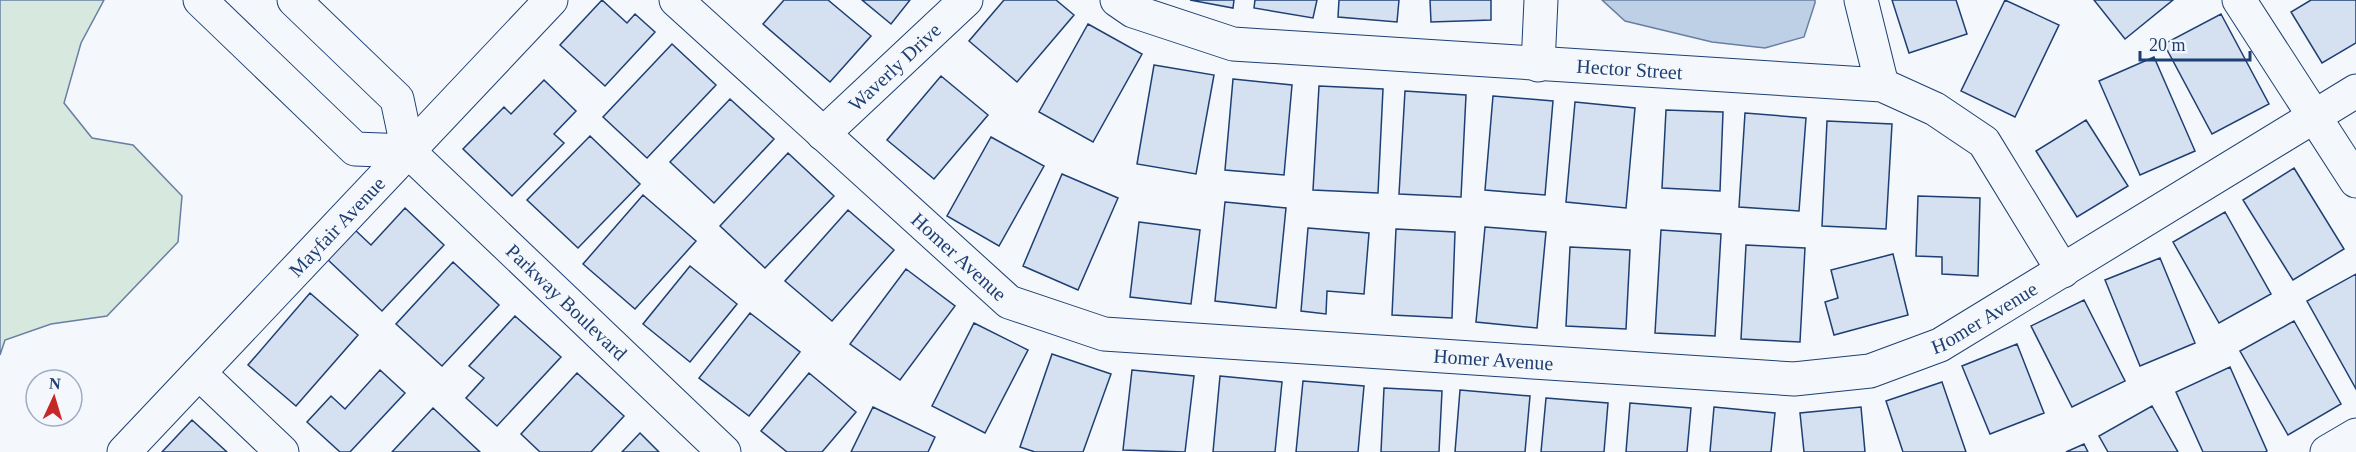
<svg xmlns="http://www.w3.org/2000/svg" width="2356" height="452" font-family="Georgia,serif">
<rect width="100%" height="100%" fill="#f4f7fb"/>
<path fill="#d7e8df" stroke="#687fa3" stroke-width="1.5" d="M0,0H104L81,43L64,103L92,138L133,145L182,196L178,242L107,316L51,324L5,340L0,355Z"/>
<path fill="#bed0e5" stroke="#687fa3" stroke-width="1.5" d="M1602,0H1815V3L1804,37L1765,48L1712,42L1625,21Z"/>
<path fill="#d5e0f0" stroke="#1d3f73" stroke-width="1.5" d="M602,0L627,23L635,14L655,32L605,86L560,45Z
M784,0H828L871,36L830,82L763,24Z
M862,0H910L891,24Z
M1004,0H1056L1074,15L1017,82L969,41Z
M1190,0H1234L1233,8Z
M1255,0H1317L1313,18L1254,8Z
M1339,0H1399L1397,22L1338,17Z
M1430,0H1491V20L1431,22Z
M1892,0H1956L1967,34L1909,53Z
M2005,0L2059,25L2015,117L1961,91Z
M2094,0H2173L2125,39Z
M2311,0H2356V43L2322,63L2291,12Z
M2221,14L2269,104L2212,134L2164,44Z
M1088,24L1142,54L1093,142L1039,112Z
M672,44L716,85L647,158L603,117Z
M2154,57L2195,151L2140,175L2099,81Z
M1154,65L1214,75L1196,174L1137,164Z
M941,76L988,115L934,179L887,140Z
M1233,79L1292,85L1284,175L1225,170Z
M544,80L576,111L554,134L564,143L512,196L463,149L504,107L511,114Z
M1319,86L1383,89L1378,193L1313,190Z
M1405,91L1466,95L1461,197L1399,194Z
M1493,96L1553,101L1545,195L1485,190Z
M730,99L774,139L714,203L670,162Z
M1575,102L1635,108L1626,208L1566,202Z
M1666,110L1723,112L1720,191L1662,188Z
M1745,113L1806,118L1799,211L1739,207Z
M2086,120L2128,186L2077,217L2036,151Z
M1827,121L1892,124L1886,229L1822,226Z
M590,136L640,184L578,248L527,200Z
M991,137L1044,166L999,246L947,216Z
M788,153L834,196L765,268L720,226Z
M2294,168L2344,249L2293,280L2243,200Z
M1062,174L1118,198L1078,290L1023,266Z
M643,195L696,241L635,309L583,264Z
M1918,196L1980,198L1978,276L1942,274V257L1916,256Z
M1225,202L1286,208L1276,308L1215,301Z
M405,208L444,245L382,311L326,258L354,229L371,245Z
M848,210L894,250L832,321L785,281Z
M2225,212L2271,294L2219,323L2173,242Z
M1139,222L1200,230L1191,304L1130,297Z
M1485,227L1546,232L1537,328L1476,322Z
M1308,228L1369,233L1364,294L1327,291L1326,314L1301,311Z
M1396,229L1455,232L1452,318L1392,315Z
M1661,230L1721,234L1715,336L1655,333Z
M1746,245L1805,248L1800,342L1741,339Z
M1570,247L1630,250L1626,329L1566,326Z
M1893,254L1908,315L1834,335L1825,302L1838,298L1831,270Z
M2160,258L2195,343L2140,366L2105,280Z
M453,262L499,305L442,366L396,324Z
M690,266L737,304L690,362L643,324Z
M906,269L955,306L900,380L850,344Z
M2356,274V389L2307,301Z
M310,293L358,335L296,406L248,365Z
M2084,300L2125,381L2072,407L2031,326Z
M750,313L800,352L749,416L699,378Z
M515,316L561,357L497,426L466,398L484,378L469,366Z
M2294,321L2341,404L2288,435L2240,351Z
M974,323L1028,350L985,433L932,406Z
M2017,344L2044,413L1990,434L1962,366Z
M1052,354L1111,374L1083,452H1035L1020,447Z
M2230,367L2267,451L2265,452H2203L2176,392Z
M380,370L405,393L350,452H340L307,422L331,396L345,409Z
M1132,370L1194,376L1185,452L1123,450Z
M577,373L624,416L591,452H540L521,434Z
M809,373L856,412L822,452H787L761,431Z
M1220,376L1282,382L1275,452H1213Z
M1303,381L1364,386L1358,452H1296Z
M1942,382L1966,452H1903L1886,401Z
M1384,388L1442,391L1439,452H1381Z
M1460,390L1530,396L1525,452H1455Z
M1546,398L1608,403L1604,452H1541Z
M1630,403L1691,408L1687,452H1626Z
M2152,406L2178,452H2108L2099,436Z
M873,407L935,437L928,452H851Z
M1714,407L1775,413L1771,452H1710Z
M1861,407L1865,452H1804L1800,413Z
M433,408L480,452H392Z
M192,420L227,452H162Z
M640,433L659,452H622Z
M2084,444L2088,452H2066Z"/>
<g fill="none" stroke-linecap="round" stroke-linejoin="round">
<g stroke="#1d3f73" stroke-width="35">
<g id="street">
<path d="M200,0L355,149L408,151L397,99L294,0"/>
<path id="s1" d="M676,0L1009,302L1104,334L1794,379L1870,371L1940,345L2356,91"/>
<path id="s2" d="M1117,0L1133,11L1233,44L1882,85L1935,109L1984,142L2063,271"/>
<path d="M1861,0L1882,85"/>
<path d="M2239,0L2356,181"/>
<path d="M1538,65L1541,0"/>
<path id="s3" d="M823,134L966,0"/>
<path id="s4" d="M408,151L724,452"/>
<path d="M199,373L282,452"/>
<path id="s5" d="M124,452L551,0"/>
<path d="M2327,452L2356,435"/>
</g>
</g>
<use href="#street" stroke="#f4f7fb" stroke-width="33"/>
</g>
<g text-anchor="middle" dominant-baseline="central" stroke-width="4.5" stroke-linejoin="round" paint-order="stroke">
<g font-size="20" fill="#1d3f73" stroke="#f4f7fb">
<text stroke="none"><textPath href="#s3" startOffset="98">Waverly Drive</textPath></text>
<text stroke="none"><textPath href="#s2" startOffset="522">Hector Street</textPath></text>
<text stroke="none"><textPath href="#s5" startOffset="310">Mayfair Avenue</textPath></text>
<text stroke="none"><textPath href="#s1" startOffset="382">Homer Avenue</textPath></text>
<text stroke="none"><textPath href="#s4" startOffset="219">Parkway Boulevard</textPath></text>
<text stroke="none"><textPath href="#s1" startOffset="1444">Homer Avenue</textPath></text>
<text stroke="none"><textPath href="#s1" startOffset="940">Homer Avenue</textPath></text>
</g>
</g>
<g transform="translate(54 398) rotate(4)"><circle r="28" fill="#f4f7fb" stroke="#9eadc5" stroke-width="1.5"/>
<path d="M0-4.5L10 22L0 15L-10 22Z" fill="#c62828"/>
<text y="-9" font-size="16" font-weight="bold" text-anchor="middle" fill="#1d3f73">N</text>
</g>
<path d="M2140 51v9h110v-9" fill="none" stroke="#1d3f73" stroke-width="3"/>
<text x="2149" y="51" font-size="18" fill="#1d3f73" stroke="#f4f7fb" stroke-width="4.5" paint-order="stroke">20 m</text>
</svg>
